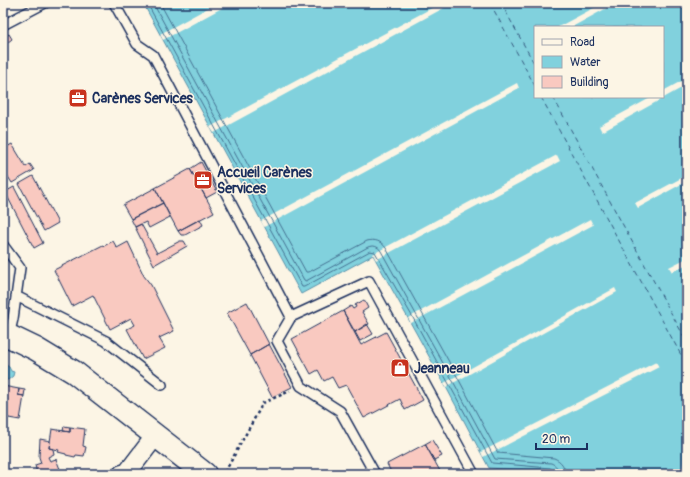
<svg xmlns="http://www.w3.org/2000/svg" width="690" height="477" font-family="Pangolin,sans-serif">
<rect width="100%" height="100%" fill="#fcf5e5"/>
<filter id="ink" filterUnits="userSpaceOnUse"><feTurbulence type="fractalNoise" baseFrequency=".025" numOctaves="2"/><feDisplacementMap in="SourceGraphic" scale="8" xChannelSelector="R" yChannelSelector="G"/><feConvolveMatrix kernelMatrix="1 2 1 2 8 2 1 2 1" color-interpolation-filters="sRGB"/></filter>
<g filter="url(#ink)">
<path fill="#81d1dd" stroke="#5890aa" fill-rule="evenodd" d="M143,3H687V474H578L489,468L446,387L373,255L301,294ZM535,27H663V97H535Z
M3,363L9,367L11,371L14,372L13,376L8,380H7L3,375Z"/>
<path fill="#fcf5e5" d="M217,3H231L163,40L160,34Z
M441,3H453L214,133L210,127Z
M603,3H616L572,27H558Z
M687,78V85L602,132L599,126L652,97H663V91Z
M517,83L519,88L264,227L261,221Z
M557,155L560,161L376,260L373,254Z
M687,175V181L638,208L635,203Z
M590,219L593,225L411,323L408,318Z
M687,258V264L672,272L669,267Z
M615,288L617,292L446,387L444,383Z
M656,362L659,367L483,457L481,452Z
M687,439V474H681Z"/>
<g fill="none" stroke-linecap="round" stroke-linejoin="round">
<path stroke="#447091" stroke-width="1" d="M147,3L302,287H304L370,251L375,252L412,316L492,463L550,468L553,470L554,474
M153,3L304,280L306,281L368,247C373,245 378,246 381,251L454,383L495,459L551,463C556,465 559,469 559,474
M160,3L306,272H309L367,241C375,239 381,241 386,248L459,380L498,453L554,458C561,461 565,466 565,474"/>
<path stroke="#34587e" stroke-width="1" stroke-dasharray="5 4" stroke-linecap="butt" d="M490,3L535,86
M501,3L535,65
M541,97L687,366
M553,97L687,342"/>
</g>
<path fill="#f9c9c0" stroke="#1b2f5e" d="M9,34L12,39L7,43L4,37Z
M12,144L26,167L30,164L34,170L12,183L3,169V149Z
M201,162L217,192L206,198L190,169Z
M190,169L214,212L178,231L155,188Z
M33,176L58,223L44,231L19,184Z
M14,187L43,243L34,248L5,192Z
M155,188L163,203L131,219L123,205Z
M163,203L170,217L149,228L146,222L135,227L131,219Z
M200,219L203,225L185,235H181L178,231Z
M141,224L157,253L180,241H184L187,246L154,265L135,227Z
M113,241L117,248L128,242L144,276L151,285L174,331L159,338L165,348L143,359L127,329L135,325L131,318L110,329L93,295L72,306L54,270L103,245L104,246Z
M364,300L368,308L362,312L369,324L355,332L343,311L351,306L353,309L356,307L355,305Z
M247,302L269,344L250,355L227,313Z
M343,311L361,345L386,332L423,400L405,410L400,399L364,418L346,385L338,388L332,377L324,381L318,370L311,374L292,339Z
M367,324L373,334L360,341L355,332Z
M269,344L292,387L272,397L250,355Z
M3,386L19,389L18,395L24,396L20,420L3,417Z
M19,389L25,390L24,396L18,395Z
M64,426L70,427V432L63,431Z
M70,427L85,429L83,446L86,447L84,456L76,455L75,457L66,455V454L58,452L59,450L49,448L52,429L70,432Z
M40,439L50,441L49,448L53,449L54,454L48,457L50,461L56,459L62,474H37L35,465L41,463L39,457Z
M432,440L442,456L434,460L425,444Z
M425,444L440,471L434,474H392L387,464Z"/>
<g fill="none" stroke-linecap="round" stroke-linejoin="round">
<g stroke="#1b2f5e" stroke-width="12">
<path id="lane" d="M114,3L137,44L153,55L291,317
M3,25L45,3
M3,245L20,268L13,319L9,336
M16,296L106,341L162,385
M375,474L340,411L301,386L277,341L291,317L369,281L474,474"/>
</g>
<g stroke="#1b2f5e" stroke-width="21">
<path id="street" d="M122,474L127,473L156,435"/>
</g>
<g stroke="#1b2f5e" stroke-width="25">
<path id="secondary" d="M3,335L9,336L36,349L74,372L205,474"/>
</g>
<path stroke="#1b2f5e" stroke-width="2.5" stroke-dasharray="3 3" stroke-linecap="butt" d="M225,472L263,403L290,391
M686,474L687,466"/>
<use href="#lane" stroke="#fcf5e5" stroke-width="9"/>
<use href="#street" stroke="#fcf5e5" stroke-width="18"/>
<use href="#secondary" stroke="#fcf5e5" stroke-width="22"/>
</g>
</g>
<defs>
<g id="office-square" transform="scale(1)"><rect x="-9" y="-9" width="18" height="18" rx="4" fill="#c8321e" stroke="#fcf5e5"/><path d="M-6-3h4V-5.5h4V-3h4V5H-6ZM-1-4.5V-3h2v-1.5ZM-6 0V1H6V0Z" fill="#fff"/></g>
<g id="shop-square" transform="scale(1)"><rect x="-9" y="-9" width="18" height="18" rx="4" fill="#c8321e" stroke="#fcf5e5"/><path d="M-5-2.5h2.3a2.7 3.5 0 0 1 5.4 0H5L5.5 6h-11ZM-1.5-2.5h3a1.5 2.3 0 0 0-3 0Z" fill="#fff"/></g>
</defs>
<g fill-rule="evenodd">
<use href="#office-square" x="78" y="98"/>
<use href="#office-square" x="203" y="180"/>
<use href="#shop-square" x="400" y="368"/>
</g>
<g text-anchor="middle" dominant-baseline="central" stroke-width="3" stroke-linejoin="round" paint-order="stroke">
<g font-size="14" font-weight="bold" fill="#1b2f5e" stroke="#fcf5e5" text-anchor="start">
<text x="92" y="98">Carènes Services</text>
<text x="217" y="172">Accueil Carènes<tspan x="217" dy="16">Services</tspan></text>
<text x="414" y="368">Jeanneau</text>
</g>
</g>
<rect width="690" height="477" fill="none" stroke="#fcf5e5" stroke-width="16"/>
<rect x="8" y="8" width="674" height="461" fill="none" stroke="#1b2f5e" stroke-width="1.5" filter="url(#ink)"/>
<rect x="534" y="26" width="130" height="72" fill="#fcf5e5" stroke="#a2a6af"/>
<rect x="542" y="39" width="20" height="6" fill="#fcf5e5" stroke="#a2a6af"/>
<text x="570" y="46" font-size="12" fill="#1b2f5e">Road</text>
<rect x="542" y="56" width="20" height="12" fill="#81d1dd" stroke="#a2a6af"/>
<text x="570" y="66" font-size="12" fill="#1b2f5e">Water</text>
<rect x="542" y="76" width="20" height="12" fill="#f9c9c0" stroke="#a2a6af"/>
<text x="570" y="86" font-size="12" fill="#1b2f5e">Building</text>
<path d="M536 443v6h51v-6" fill="none" stroke="#1b2f5e" stroke-width="2"/>
<text x="542" y="443" font-size="12" fill="#1b2f5e" stroke="#fcf5e5" stroke-width="3" paint-order="stroke">20 m</text>
</svg>
